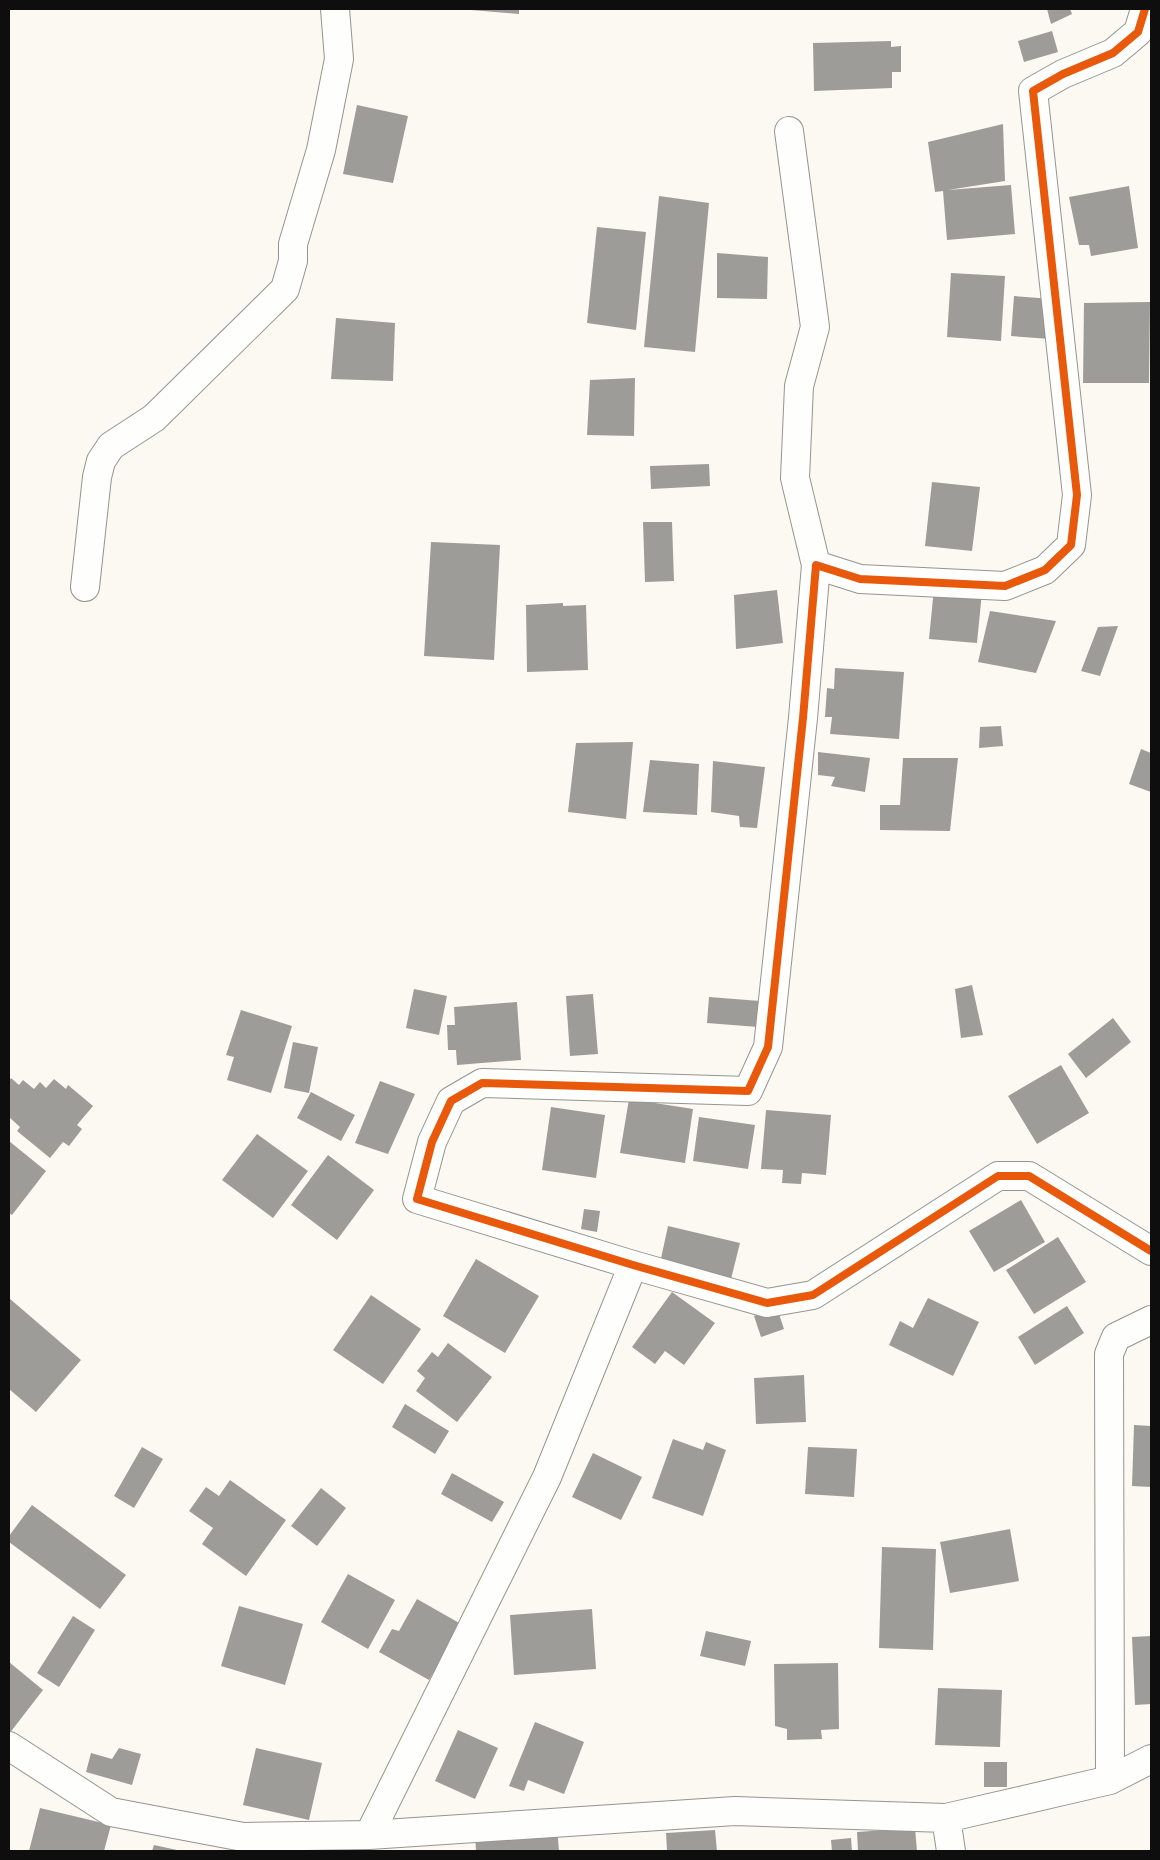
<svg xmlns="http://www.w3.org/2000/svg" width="1160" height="1860" font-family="'Noto Serif',serif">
<rect width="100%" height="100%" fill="#fbf9f2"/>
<path fill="#9e9c98" d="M471,9H519V14L471,10Z
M1047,9H1070L1072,14L1051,24Z
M1052,31L1058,52L1024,62L1018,41Z
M891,41V47L901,46V72H892V88L814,91L813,43Z
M357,105L408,116L393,183L343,174Z
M1003,124L1005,181L948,190L1011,185L1015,234L947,240L943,191L935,192L928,142Z
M1129,186L1138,248L1091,256L1089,245H1079L1069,197Z
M659,196L709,203L695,352L644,347Z
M597,227L646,232L636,330L587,323Z
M717,253L768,257L767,299L717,298Z
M951,273L1005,276L1001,341L947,337Z
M1014,296L1052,299L1050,339L1011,336Z
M1150,302L1149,383H1083L1084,303Z
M336,318L395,323L393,381L331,379Z
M635,378L634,436L587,435L590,380Z
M709,464L710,486L651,489L650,466Z
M932,482L980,487L972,551L925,546Z
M643,522H672L674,581L645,582Z
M431,542L500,545L494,660L424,656Z
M934,588L982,592L977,643L929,639Z
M777,590L783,643L736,649L734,595Z
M563,603V606L586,605L588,670L527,672L526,605Z
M990,611L1056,621L1036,673L978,662Z
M1118,626L1100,676L1081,671L1098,627Z
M835,668L904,672L899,739L830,734L832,717H825L827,688L834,689Z
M1001,726L1003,746L979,748L980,727Z
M633,742L626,819L568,812L576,743Z
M1141,749L1151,753V792L1129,784Z
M818,752L870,758L865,792L831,786L835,777L818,775Z
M903,758H958L950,831L880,830V805H900Z
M650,760L699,764L697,815L643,812Z
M713,761L765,767L757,828L740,827L739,816L711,812Z
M972,985L983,1035L961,1038L955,989Z
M414,989L447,996L439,1035L406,1028Z
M593,994L598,1054L570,1056L566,996Z
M709,997L760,1001L758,1027L707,1023Z
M517,1002L521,1060L457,1065L456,1050H448L447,1025H455L454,1007Z
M241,1010L292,1026L271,1093L227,1080L234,1057L226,1055Z
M1113,1018L1131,1042L1086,1078L1068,1054Z
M293,1042L318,1047L309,1093L284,1088Z
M1061,1065L1089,1113L1037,1144L1008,1096Z
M11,1078L19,1085L23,1080L34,1089L40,1082L46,1088L54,1079L66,1089L68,1085L93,1106L77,1125L82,1129L69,1146L63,1142L50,1158L17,1131L20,1127L9,1117V1081Z
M380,1081L415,1094L388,1154L355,1143Z
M311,1092L355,1115L341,1141L297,1118Z
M629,1099L693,1109L685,1163L620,1153Z
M551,1107L605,1115L596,1178L542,1170Z
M766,1110L831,1115L826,1175L802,1173L801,1184L782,1183L783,1170L761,1169Z
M699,1117L755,1125L748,1169L693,1161Z
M257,1134L308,1171L273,1218L222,1180Z
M9,1141L46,1171L12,1215L9,1213Z
M328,1155L374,1190L337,1240L291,1205Z
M1021,1200L1045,1242L994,1272L969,1231Z
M584,1209L600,1211L597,1232L581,1229Z
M668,1226L740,1243L731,1279L660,1263Z
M1058,1237L1086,1282L1034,1314L1006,1270Z
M476,1259L539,1296L505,1353L443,1316Z
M672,1292L715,1323L684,1365L665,1351L655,1364L632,1347Z
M371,1295L421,1329L383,1384L333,1350Z
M9,1298L81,1360L36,1412L9,1389Z
M928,1298L979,1322L953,1376L889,1345L900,1321L913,1328Z
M1067,1306L1084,1333L1035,1365L1018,1337Z
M777,1308L784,1329L761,1337L754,1316Z
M448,1343L492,1377L457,1422L416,1391L425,1378L417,1371L432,1352L438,1357Z
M804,1375L806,1422L756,1424L754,1378Z
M405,1404L449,1431L435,1454L392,1427Z
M1134,1425L1151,1426V1487L1132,1486Z
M673,1439L703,1450L706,1442L726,1450L703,1516L652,1498Z
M142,1447L163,1459L134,1508L114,1496Z
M808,1447L857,1449L854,1497L805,1494Z
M593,1453L642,1477L621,1520L572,1497Z
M452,1473L504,1502L492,1522L441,1494Z
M230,1480L286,1520L246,1576L202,1544L213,1528L189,1511L206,1487L219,1496Z
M321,1488L346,1508L317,1546L291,1526Z
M32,1505L126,1575L100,1609L9,1542V1536Z
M1010,1529L1019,1581L950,1593L940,1542Z
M882,1547L936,1549L933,1650L879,1648Z
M348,1574L395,1600L368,1649L321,1622Z
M417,1599L461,1624L429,1680L379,1652L392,1629L399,1631Z
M239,1606L303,1624L285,1685L221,1666Z
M592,1609L596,1669L514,1675L510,1615Z
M73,1616L95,1630L59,1687L37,1673Z
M706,1631L751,1641L745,1666L700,1656Z
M1151,1636V1704L1135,1705L1132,1637Z
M9,1662L43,1690L9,1734Z
M838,1663L839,1729L821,1730L822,1739L787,1740V1729L775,1726L774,1664Z
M938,1688L1002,1690L1000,1747L935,1745Z
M535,1722L584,1742L564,1794L528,1780L524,1791L509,1786Z
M458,1730L498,1748L475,1799L435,1781Z
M119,1748L141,1754L132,1785L86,1772L91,1753L112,1759Z
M256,1748L322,1763L309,1820L243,1805Z
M984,1762H1007V1787H984Z
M40,1808L111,1825L104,1851H29Z
M557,1828L559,1851H476L475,1834Z
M915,1828L917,1851H858L857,1832Z
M715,1830L717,1851H667L666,1833Z
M851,1838L852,1851H832L831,1840Z
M154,1845L177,1850V1851H152Z"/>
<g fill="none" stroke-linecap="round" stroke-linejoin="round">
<g stroke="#959491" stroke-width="30">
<path id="street" d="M1145,9L1138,32L1113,53L1063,74L1033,91L1077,495L1071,545L1045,570L1005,586L860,579L816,565L803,718L768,1047L748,1091L482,1083L451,1101L432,1142L417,1199L633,1265L767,1303L813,1295L998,1176H1029L1151,1251
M789,131L815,327L799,386L795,478L816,565
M85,587L97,477L101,461L111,446L154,418L285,289L293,261V244L321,150L339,59L335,9
M9,1746L111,1812L243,1837L369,1835L735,1811L946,1818L1110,1780L1151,1759
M1110,1780L1109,1354L1116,1337L1151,1320
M946,1818L951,1851
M369,1835L547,1477L633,1265"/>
</g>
<use href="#street" stroke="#fefefd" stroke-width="28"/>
<g stroke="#fff" stroke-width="11">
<path id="cycleway" d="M1145,9L1138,32L1113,53L1063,74L1033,91L1077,495L1071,545L1045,570L1005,586L860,579L816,565L803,718L768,1047L748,1091L482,1083L451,1101L432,1142L417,1199L633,1265L767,1303L813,1295L998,1176H1029L1151,1251"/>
</g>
<use href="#cycleway" stroke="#e8590c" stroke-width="8"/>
</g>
<rect width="1160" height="1860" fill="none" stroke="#0e0e0e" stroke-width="20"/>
</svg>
